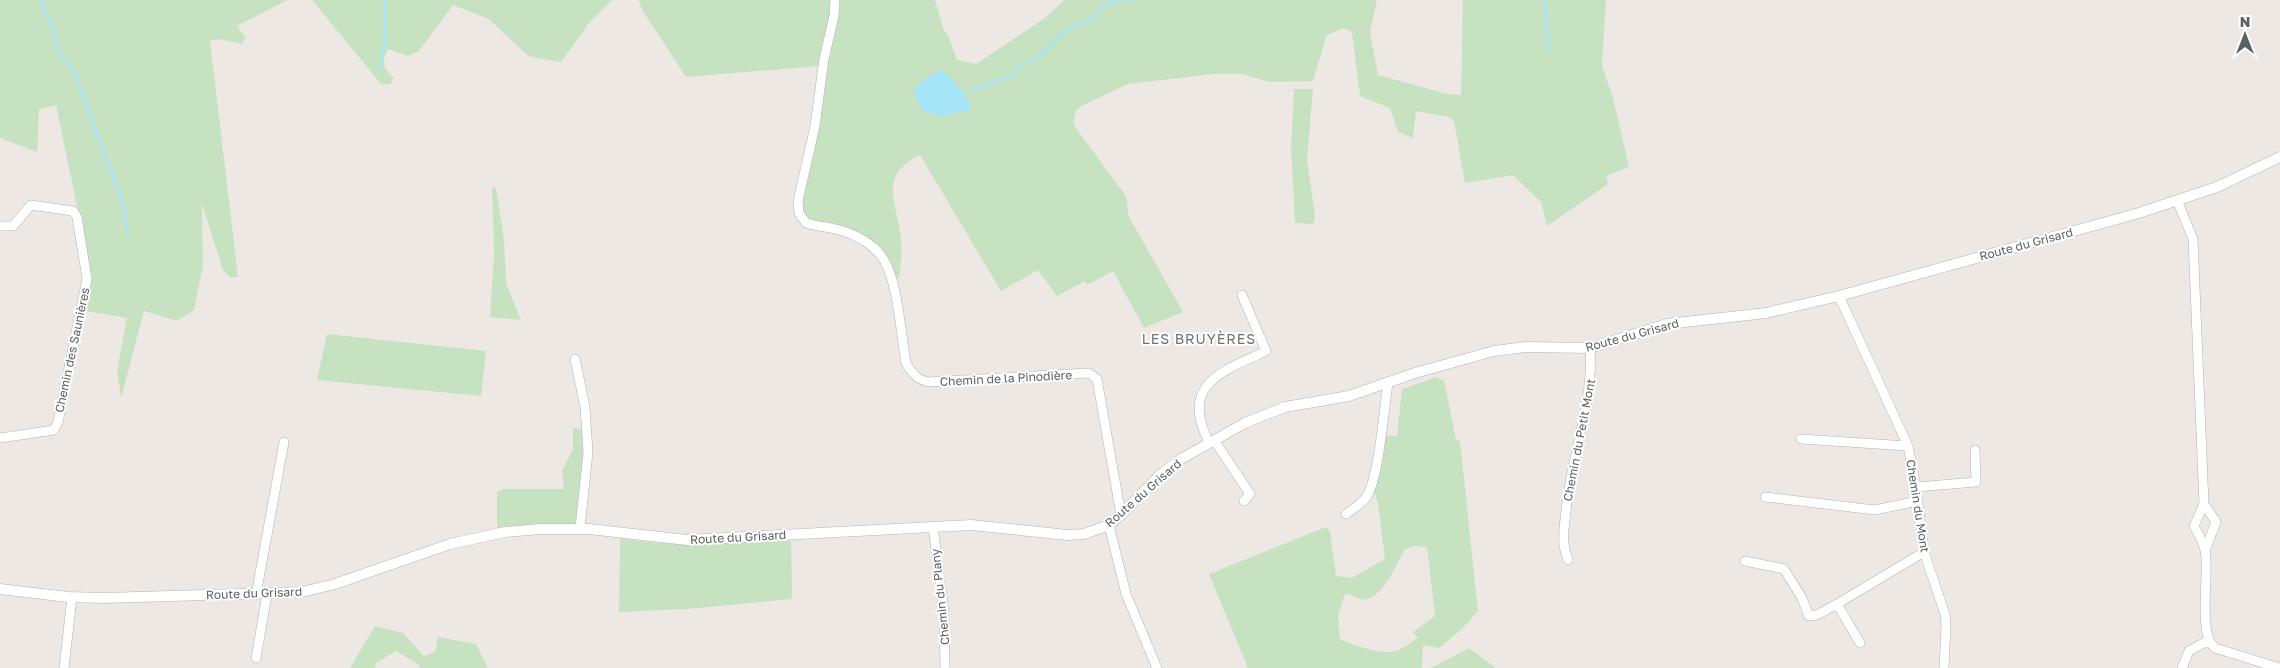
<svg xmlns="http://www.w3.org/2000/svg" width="2280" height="668" font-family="'Golos Text',sans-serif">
<rect width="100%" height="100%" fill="#ede8e3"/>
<path fill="#c7e2c1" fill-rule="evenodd" d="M0,0H287L237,26L245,37L242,44L219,39L210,41L238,277H230L223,270L202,204L203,265L194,310L177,321L144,311L121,398L117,370L127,318L86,311L92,278L56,105L39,109L37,152L0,138Z
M312,0H612L589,23L561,62L528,56L489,19L453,5L419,51L408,56L388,49C381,63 383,68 394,78L390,84H381Z
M639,0H832L833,12L820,66L686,77L642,10Z
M839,0H935L944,31L947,33L957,60L976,64L1045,18L1064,0H1377L1370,32L1378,75L1447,94L1461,95L1463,0H1606L1602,66L1613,98L1629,167L1606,176L1608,184L1547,226L1541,202L1513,175L1465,183L1454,121L1448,117L1416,111L1413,138L1398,132L1390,108L1360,96L1352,32L1344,28L1327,35L1313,81L1269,82L1242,74H1213L1128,84L1083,105L1076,111L1073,124L1126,196L1129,217L1183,312L1144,328L1113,271L1087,285L1085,281L1057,296L1038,270L1001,291L920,155C876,177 898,203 901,239C902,252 901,265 899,278L895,277L882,248L866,238L812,222C803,216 802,210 801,201L839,12Z
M1294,89H1313L1307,160L1315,216L1313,224L1295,223L1291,148Z
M492,187L496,188L504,240L506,283L521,320L490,317L494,252Z
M327,334L486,351L481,396L317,380Z
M1436,377L1444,381L1456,440L1460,441L1478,611L1462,629L1439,648L1423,645L1422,668H1248L1209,574L1326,527L1330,532L1336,576L1352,578L1385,559L1378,503L1374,492L1384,435L1397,436L1402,389ZM1416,546L1427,547L1435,616L1413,632L1418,638C1412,641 1407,646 1401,649C1383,658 1358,645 1340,640L1338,616L1344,596L1349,593C1352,595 1356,598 1360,599C1380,605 1397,563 1405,549Z
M573,428L584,430L583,485L576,524L497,529V492L503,489H564L562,471L573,449Z
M620,538C677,549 734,542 791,538L792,599L687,609L619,612Z
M375,626L403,633L424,656L435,652L438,637L476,644L488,668H420L419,665L396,651L376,663L375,668H350Z
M1469,648L1496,668H1431Z"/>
<path fill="#a7e5f8" d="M943,70C951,80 973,97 970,111L941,116L923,112L914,95L916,86L933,74Z"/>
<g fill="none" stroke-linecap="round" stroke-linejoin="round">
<path stroke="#a7e5f8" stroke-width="2.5" d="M41,0L55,33L57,49L75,74L121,199L128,231
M1121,0H1134
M1544,0L1549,51
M379,71L385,43V0
M971,91L1015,74L1022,65L1038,58L1067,29L1093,19L1101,8L1118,0"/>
<g stroke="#b0b4b7" stroke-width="10">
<path id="minor" d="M835,0L834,16L824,59L815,126L798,201L799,213L806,223C819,227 833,227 846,232C862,238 877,247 885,262C898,285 901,335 906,363C912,373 916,379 928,382L1089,373L1097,379L1121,515
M2177,200L2193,239L2204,504L2194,526C2198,534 2203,542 2205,550C2210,572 2197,635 2215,648L2279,668
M0,226H13L31,205L73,211L77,217L87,279L58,422L54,430L0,438
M1839,296L1908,446L1916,487L1924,552L1945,614L1946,626L1944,668
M575,359L585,407L588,452L580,528
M1801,439L1908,446
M1214,440L1250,494L1244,501
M1209,442C1179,385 1222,371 1266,351L1242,295
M1916,487L1976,482L1975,450
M1765,497L1875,510L1918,501
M2204,504L2216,522L2205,550
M1346,514C1353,509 1362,504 1367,496C1379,476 1384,409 1388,383
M1109,525L1126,594L1157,668
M933,527L944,612L945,668
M1568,560C1561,542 1564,530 1566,511C1571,456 1594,403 1590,348
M1745,561L1784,569L1802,598L1809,616L1817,615L1837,604L1924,552
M256,595L284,442
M1837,604L1860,643
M256,658L267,594
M64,668L72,597
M2182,668L2189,651L2209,640"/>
</g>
<g stroke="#b0b4b7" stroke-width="11">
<path id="tertiary" d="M0,589L68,597L103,598L302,592L335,584L450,544L505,532L541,529H589L687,540L971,525L1068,535L1084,534L1109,525L1121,515L1160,475L1181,459L1245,423L1285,407L1349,396L1415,373L1494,351L1526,347L1590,348L1667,324L1766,313L1839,296L2139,213L2217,187L2280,157"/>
</g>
<use href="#minor" stroke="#fff" stroke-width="9"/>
<use href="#tertiary" stroke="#fff" stroke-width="10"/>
</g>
<g text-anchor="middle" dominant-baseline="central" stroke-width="4" stroke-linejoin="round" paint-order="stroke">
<g font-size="12" fill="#5b6062" stroke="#fff">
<text transform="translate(2026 244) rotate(-15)">Route du Grisard</text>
<text transform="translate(1632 335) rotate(-15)">Route du Grisard</text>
<text transform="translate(72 350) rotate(-78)">Chemin des Saunières</text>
<text transform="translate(1006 378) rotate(-3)">Chemin de la Pinodière</text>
<text transform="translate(1579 440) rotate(-79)">Chemin du Petit Mont</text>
<text transform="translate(1143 493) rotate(-41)">Route du Grisard</text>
<text transform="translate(1918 506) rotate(81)">Chemin du Mont</text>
<text transform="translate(738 537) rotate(-3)">Route du Grisard</text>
<text transform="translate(254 593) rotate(-2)">Route du Grisard</text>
<text transform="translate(940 597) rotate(-96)">Chemin du Plany</text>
</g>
<g font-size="14" letter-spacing="1" fill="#6c7274" stroke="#fff">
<text x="1199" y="338">LES BRUYÈRES</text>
</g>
</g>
<g transform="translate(2245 35)" stroke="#ffffff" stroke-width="4" paint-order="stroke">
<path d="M0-4L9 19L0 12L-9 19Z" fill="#5b6062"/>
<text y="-8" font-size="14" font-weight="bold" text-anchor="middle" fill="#5b6062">N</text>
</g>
</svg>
